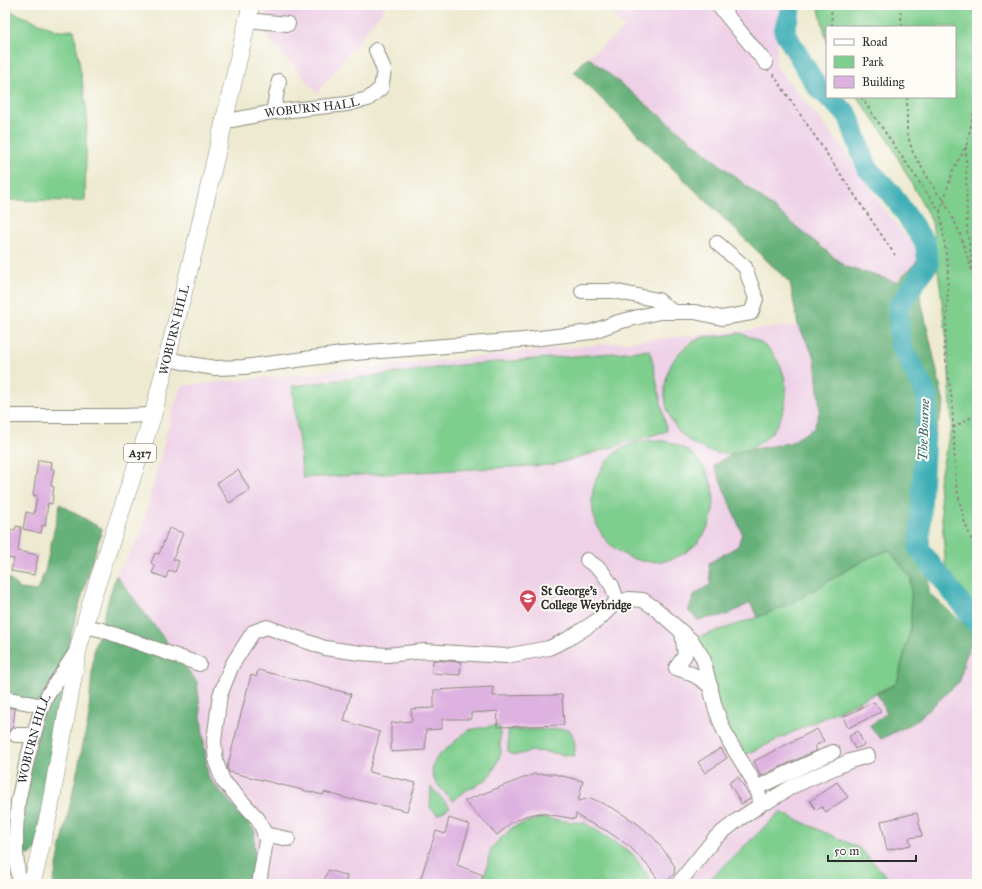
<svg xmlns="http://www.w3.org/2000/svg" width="982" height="889" font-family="'IM FELL Great Primer',serif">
<rect width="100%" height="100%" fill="#fdfcf7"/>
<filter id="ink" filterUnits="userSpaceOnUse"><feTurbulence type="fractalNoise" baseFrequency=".025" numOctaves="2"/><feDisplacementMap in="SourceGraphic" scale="8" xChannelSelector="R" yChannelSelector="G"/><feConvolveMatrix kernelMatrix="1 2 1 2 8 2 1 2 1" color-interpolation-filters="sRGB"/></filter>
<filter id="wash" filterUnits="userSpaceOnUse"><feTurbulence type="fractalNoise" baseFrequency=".012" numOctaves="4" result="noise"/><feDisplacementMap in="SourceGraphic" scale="16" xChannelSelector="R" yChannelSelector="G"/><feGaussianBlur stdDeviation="0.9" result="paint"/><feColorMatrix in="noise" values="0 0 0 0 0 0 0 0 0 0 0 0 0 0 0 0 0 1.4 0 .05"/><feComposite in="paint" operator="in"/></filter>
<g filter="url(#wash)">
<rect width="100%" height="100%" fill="#eeead1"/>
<path fill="#eed0e7" d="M268,5H387L317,93L262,30Z
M603,5H782L777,27L776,66L843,148L889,216L912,243L919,259L897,282L846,267L588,57L625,28Z
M891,305L925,467L929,593L974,633L977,639V884H53L88,721L94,649L116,575L140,536L171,416L181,386L798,325Z"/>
<path fill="#7ece8e" stroke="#547c5c" d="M5,5H9L12,12L59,31L74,30L87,112L85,201L5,200Z
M818,5H977V608L946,571L939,481L952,423L947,342L932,222L888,139L857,97H955V27H827V43Z
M740,333C752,338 765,343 773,354C809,401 766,468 709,451C694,446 684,439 675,426C655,396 665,351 701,338C707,335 715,337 722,336C728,335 734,334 740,333Z
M650,350L667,431L552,465L303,478L292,386L460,365Z
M592 501a61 61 0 1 1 122 0a61 61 0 1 1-122 0Z
M889,550L911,578V627L897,683L745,755L740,744L730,732L693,639L758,617L788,605L866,559Z
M497,725V727H500V747L501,752C497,762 494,775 484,781C473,788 461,791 453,801L436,783L432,775L433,764L438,756L468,730Z
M569,729C575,738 576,745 574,756C562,755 545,751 533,751C524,752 515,759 508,752V730Z
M431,787L450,807L438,815L430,808Z
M780,812L859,848L894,884H705Z
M540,818L585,823L632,853L654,884H483L491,848L513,827Z"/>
<path fill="#66b179" stroke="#486e52" d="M588,57L846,267L897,282L919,259V291L944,403L925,467L929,593L974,633L964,662L960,681L915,722L881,739L869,726L887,713L877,694L897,683L911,627V578L889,550L866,559L788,605L758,617L750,603L727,615L698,620L688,611L695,594L711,584L709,563L738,546L742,533L714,465L735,452L790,443L814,428L820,410L815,358L798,325L790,283L574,72Z
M60,504L102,529L76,616L67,653L65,685L37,850L27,856C12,829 37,742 43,710L5,694V575L20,589L37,591L45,571Z
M116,575L197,682L208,777L255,831L253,884H53L88,721L94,649Z"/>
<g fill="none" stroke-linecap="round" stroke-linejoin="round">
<path stroke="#3daeb6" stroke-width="21" d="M792,5L784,31L817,87L827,96
M828,97L848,115L867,168L892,194L925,243L928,264L898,307L900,343L927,396L919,549L977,624"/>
</g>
<g id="blocks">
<path fill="#deb2e0" d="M38,460H40L52,462L51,469H54L51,486L54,487L52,504L48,503L45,526L42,525L41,533L23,529L26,512L34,514L37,496L33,495Z
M238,470L250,490L229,503L217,483Z
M16,526L21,527L18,551L38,555L34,575L11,571L14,559L7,558L10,548H5V529L15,530Z
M169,528L183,533L173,559L179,561L175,572L169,570L166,578L152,573L155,566L151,563L155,553L159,554Z
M433,660L461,662L460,675L432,673Z
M258,670L351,694L344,721L380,732L369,772L416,783L407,811L354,799L353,800L324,792L323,795L229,772L227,768L251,675L256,677Z
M493,687V696L562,695L564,725L497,727L498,711L471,713V719H442V729L426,730L425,750L391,752V723L412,721L411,709L434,708V690Z
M874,702L881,712L848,728L843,717Z
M5,707L15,709L13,727L9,730L8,735L9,740L5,739Z
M817,729L824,741L815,746L817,750L761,776L754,761Z
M858,731L864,745L855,749L849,736Z
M721,748L727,758L705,773L698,762Z
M534,774H554L583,781L578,801L591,798L616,810L638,824L653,837L669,857L675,867L674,874L667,881H659L649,867L630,847L607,831L586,821L576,814L575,819L540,813L525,816L510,824L497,835L464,801Z
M738,777L751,798L742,804L729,783Z
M837,782L848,797L826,812L822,807L816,810L810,801Z
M917,813L922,836L909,838L911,845L887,850L881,821Z
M449,818L470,825L457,865L483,875L480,884H419L436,831L445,834Z
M328,870L347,876L345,884H323Z"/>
</g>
</g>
<g filter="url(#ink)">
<use href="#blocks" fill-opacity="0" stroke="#8c8a7e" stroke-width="1"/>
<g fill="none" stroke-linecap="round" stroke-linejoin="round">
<g stroke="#8c8a7e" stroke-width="16">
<g id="minor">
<path d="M718,5L766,63"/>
<path d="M247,20L288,24"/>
<path d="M273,112L279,81"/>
<path id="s1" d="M223,120H233L273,112L347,104L368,99L381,88L384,70L376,50"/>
<path d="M582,291H613L658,300L673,312"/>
<path d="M168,359L196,365L215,368L244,367L342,354L523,340L591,332L618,322L659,312H695L722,318L751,313L756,299L745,267L717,243"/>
<path d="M5,416H122L153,415"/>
<path d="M587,560L601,570L612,586L618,603"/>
<path d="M85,626L102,630L199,664"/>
<path d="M682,632L685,655L676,668C690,672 700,677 711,687"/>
<path d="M5,698L43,706"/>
<path d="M16,735H34"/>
<path d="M756,788L833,752"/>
<path d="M760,802H767L793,786L850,761L868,756"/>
<path d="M264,834L288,839"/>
<path id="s2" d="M21,884L18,874L16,854V831L18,802L27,760L39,716L45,699L76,652"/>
<path d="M259,884L266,841L264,832L258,819L223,781L216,762L214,741L220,695L232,665L253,632L267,627L325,648L360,653L387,655L424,651L506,656L549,648L568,639L598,620L614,604L629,599L643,600L656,609L692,641L703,658L715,707L722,726L729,741L751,777L760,797L759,806L739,819L715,838L678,884"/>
</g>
</g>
<g stroke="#8c8a7e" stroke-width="18">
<g id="major">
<path id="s3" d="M32,884L49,813L78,650L91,602L153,415L196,242L251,5"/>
</g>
</g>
<path stroke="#8c8a7e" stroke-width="2" stroke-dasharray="3 3" stroke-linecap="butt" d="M831,5L832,27
M900,5L902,27
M773,74L895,255
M861,97L940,212L948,267L947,320L944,346L952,401L956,485L964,520L977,555
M907,97V132L913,153L936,191L944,201L959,231L974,276L977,290
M966,147L967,230L973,269
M940,212L953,170L966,147L974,112L977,107
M953,428L977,414"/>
<use href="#minor" stroke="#fff" stroke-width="14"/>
<use href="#major" stroke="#fff" stroke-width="17"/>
</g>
</g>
<defs>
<g id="school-pin" transform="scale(0.9)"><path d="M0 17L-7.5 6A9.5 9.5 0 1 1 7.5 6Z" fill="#d1495b" stroke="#fdfcf7"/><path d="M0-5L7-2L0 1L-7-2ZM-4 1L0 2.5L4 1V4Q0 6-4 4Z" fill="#fff"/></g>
</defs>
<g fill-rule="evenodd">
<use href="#school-pin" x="528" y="598"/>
</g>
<g text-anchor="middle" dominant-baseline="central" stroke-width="4" stroke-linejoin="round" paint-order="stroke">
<rect fill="#fdfcf7" stroke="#6a6a68" stroke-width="1" x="124" y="444" width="32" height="18" rx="3"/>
<g font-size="11" font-weight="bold" fill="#2b2b2b">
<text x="140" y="453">A317</text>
</g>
<g font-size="12" fill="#2b2b2b" stroke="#fdfcf7">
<text stroke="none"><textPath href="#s1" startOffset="90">WOBURN HALL</textPath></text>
<text stroke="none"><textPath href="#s3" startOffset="573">WOBURN HILL</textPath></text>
<text stroke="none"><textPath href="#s2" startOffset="148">WOBURN HILL</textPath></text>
</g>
<g font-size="12" font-weight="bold" fill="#2b2b2b" stroke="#fdfcf7" text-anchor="start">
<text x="541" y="591">St George's<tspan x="541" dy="14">College Weybridge</tspan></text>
</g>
<g font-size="13" font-style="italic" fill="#325f63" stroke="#fdfcf7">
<text transform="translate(924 430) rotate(-88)">The Bourne</text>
</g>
</g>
<rect width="982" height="889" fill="none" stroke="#fdfcf7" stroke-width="20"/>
<rect x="826" y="26" width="130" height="72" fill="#fdfcf7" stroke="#a9a8a5"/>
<rect x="834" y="39" width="20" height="6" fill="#ffffff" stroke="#a9a8a5"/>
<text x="862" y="46" font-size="12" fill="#2b2b2b">Road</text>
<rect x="834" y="56" width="20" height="12" fill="#7ece8e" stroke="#a9a8a5"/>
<text x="862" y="66" font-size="12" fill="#2b2b2b">Park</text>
<rect x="834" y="76" width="20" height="12" fill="#deb2e0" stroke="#a9a8a5"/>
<text x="862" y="86" font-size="12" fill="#2b2b2b">Building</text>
<path d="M828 855v6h88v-6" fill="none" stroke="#2b2b2b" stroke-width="2"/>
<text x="834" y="855" font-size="12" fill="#2b2b2b" stroke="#fdfcf7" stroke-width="3" paint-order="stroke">50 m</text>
</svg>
